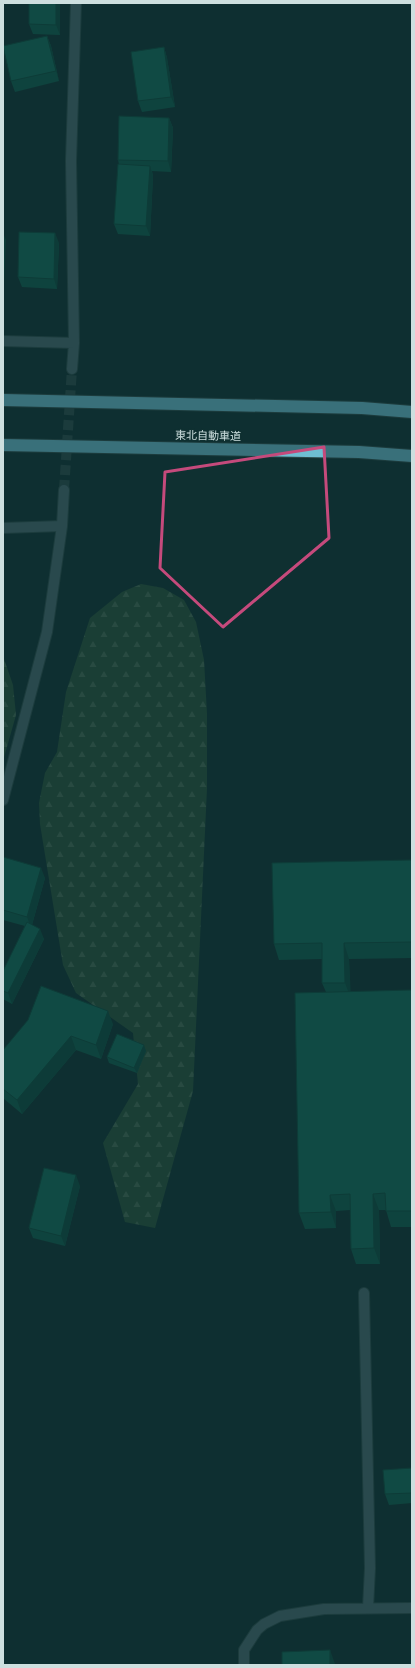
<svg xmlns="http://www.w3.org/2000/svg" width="415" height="1668" font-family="Rubik,'Noto Sans JP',sans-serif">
<defs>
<pattern id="forest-firs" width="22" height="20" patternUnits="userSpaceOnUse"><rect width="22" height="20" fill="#29513a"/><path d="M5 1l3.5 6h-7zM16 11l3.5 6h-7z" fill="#476a56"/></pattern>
</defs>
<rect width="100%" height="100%" fill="#0f3031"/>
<path fill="url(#forest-firs)" d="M141,584L163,588L184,600L196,622L204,660L207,714V788L193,1091L155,1228L125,1222L103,1143L138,1084L133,1033L76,993L63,965L40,824L39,803L45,773L57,752L66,692L90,618L122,592Z
M3,656L13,685L16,715L3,761Z"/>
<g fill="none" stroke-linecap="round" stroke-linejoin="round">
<path stroke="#2c4a4b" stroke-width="10" stroke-dasharray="10 5" stroke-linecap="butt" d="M64,490L72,369"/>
<g stroke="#2d4c4d" stroke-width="12">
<path id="lane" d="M364,1293L370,1568L368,1608
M244,1665V1650L257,1630L264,1624L280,1616L324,1609L412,1608"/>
</g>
<g stroke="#2d4c4d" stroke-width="12">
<path id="street" d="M3,341L74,343
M72,369L74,343L71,161L76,3
M3,528L62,526
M3,800L47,632L62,526L64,490"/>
</g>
<g stroke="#2d4c4d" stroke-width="14">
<path id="highway" d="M3,400L362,408L412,412
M3,445L359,452L412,456"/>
</g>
<use href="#lane" stroke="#4a6970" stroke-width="10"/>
<use href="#street" stroke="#4a6970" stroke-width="10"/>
<use href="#highway" stroke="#6ebed2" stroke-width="12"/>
</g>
<path fill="#0f5c4e" d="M60,3V35L33,34L29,24Z
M47,36L51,46L59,81L15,92L11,81Z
M164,47L167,58L175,107L142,112L138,101Z
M169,118L173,128L171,172L152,171L153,176L150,236L118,234L114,224L119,164L118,160Z
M59,243L57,289L22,287L18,277Z
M3,857L45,878L32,925L44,939L12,1004L3,999V971L25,926L3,920Z
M412,860V958L349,959L350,992L412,990V1227H391L386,1210H379L380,1264H356L351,1249L350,1210L336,1211V1228L305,1229L299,1213L326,992L322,983V959L279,960L274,944Z
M113,1024L101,1059L76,1050L22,1114L3,1098V1050Z
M146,1051L137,1073L109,1063L107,1057Z
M80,1186L65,1246L33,1238L29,1228Z
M412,1468V1503L389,1505L385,1494Z"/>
<path fill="#0d4b40" d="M56,3H60V35L56,25Z
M47,36L51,46L59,81L56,71Z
M164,47L167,58L175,107L171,97Z
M169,118L173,128L171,172L168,161Z
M150,166L153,176L150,236L146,226Z
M3,233L6,240L4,284L3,281Z
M55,233L59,243L57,289L54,279Z
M41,868L45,878L31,928L27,917Z
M40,929L44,939L12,1004L8,993Z
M344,943L349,959L351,999L345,983Z
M108,1011L113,1024L101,1059L96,1045Z
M71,1036L76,1050L22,1114L17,1100Z
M144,1045L146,1051L137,1073L134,1068Z
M76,1175L80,1186L65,1246L61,1236Z
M373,1194L379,1210L380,1264L374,1248Z
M330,1195L336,1211V1228L331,1212Z
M330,1650L335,1664V1665H330Z"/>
<path fill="#126b5b" stroke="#0d4b40" d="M29,3H56V25L29,24Z
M47,36L56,71L11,81L3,46Z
M164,47L171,97L138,101L131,52Z
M119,116L169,118L168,161L118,160Z
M118,164L150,166L146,226L114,224Z
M19,232L55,233L54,279L18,277Z
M3,857L41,868L27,917L3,910Z
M412,860V942L344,943L345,983H322V943L274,944L272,863Z
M27,922L40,929L8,993L3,991V971Z
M41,986L108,1011L96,1045L71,1036L17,1100L3,1089V1050L28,1020Z
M412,990V1211H386L385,1193L373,1194L374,1248L351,1249L350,1194L330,1195L331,1212L299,1213L295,993Z
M117,1034L144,1045L134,1068L107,1057Z
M44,1168L76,1175L61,1236L29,1228Z
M412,1468V1493L385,1494L383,1470Z
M330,1650V1665H282V1652Z"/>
<path d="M0 0H415V1668H0ZM324,447L329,538L223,627L160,568L165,472Z" fill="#0f3031" fill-opacity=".55" fill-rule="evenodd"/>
<path fill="none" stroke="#c54a7c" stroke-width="3" stroke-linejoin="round" d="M324,447L329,538L223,627L160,568L165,472Z"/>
<g text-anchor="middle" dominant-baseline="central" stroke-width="3" stroke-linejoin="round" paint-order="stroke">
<g font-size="11" fill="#cddfdf" stroke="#0f3031">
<text transform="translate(208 436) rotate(1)">東北自動車道</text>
</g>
</g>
<rect width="415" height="1668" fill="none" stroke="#cddfdf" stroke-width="8"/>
</svg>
